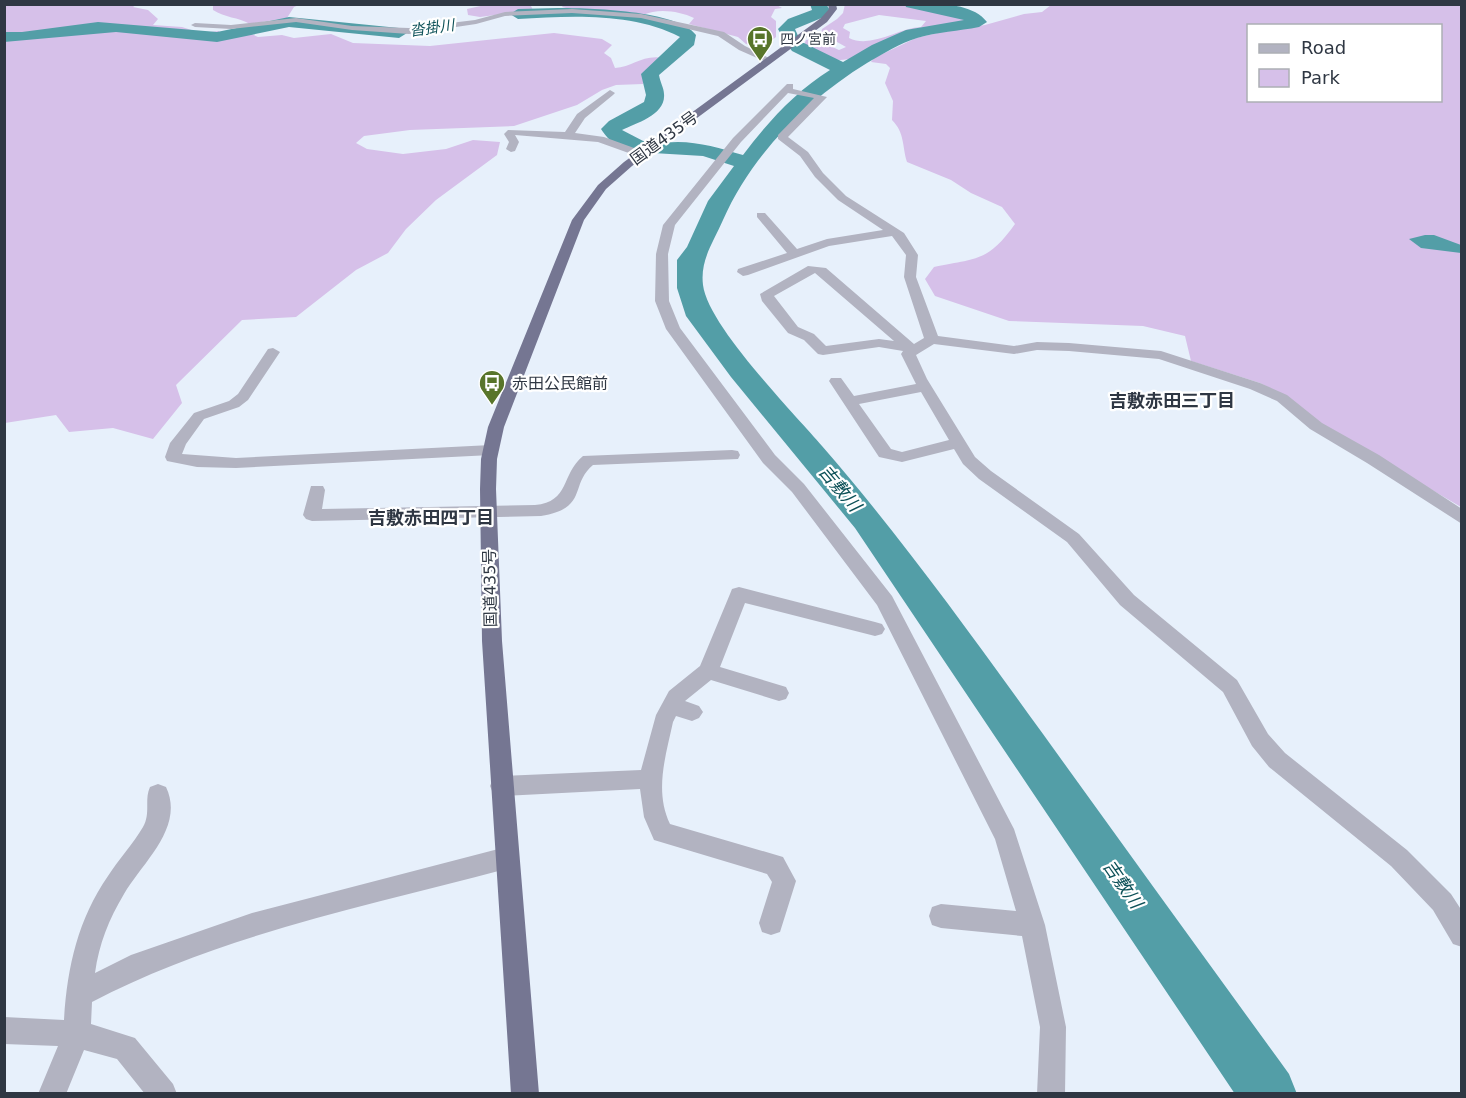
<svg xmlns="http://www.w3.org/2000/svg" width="1466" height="1098" font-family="'DejaVu Sans','Noto Sans JP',sans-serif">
<rect width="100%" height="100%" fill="#e7f0fb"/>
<path fill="#d6c0e9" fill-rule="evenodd" d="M5,4L136,5L133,7L148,10L158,19L153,25L182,27L201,33L219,31L220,35L226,37L249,33L258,37L282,35L294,38L331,34L353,43L430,46L554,33L602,39L612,45L604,53L611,58L615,68C633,67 642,54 664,58L643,74V84L616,85L602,90L577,105L514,126L410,130L364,136L356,143L367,149L403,154L446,149L473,140L500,142L497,155L436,200L406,229L388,253L356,270L296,317L242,320L176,385L182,403L153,439L113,428L69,432L56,415L5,423Z
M530,4L533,10L480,17L468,15L467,9L485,5Z
M564,4H775L782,8L775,9L771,17L776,21V37L771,41L754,46L746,44L738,37L689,24L694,18C679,11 658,8 643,15L570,9L562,7Z
M845,4L902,5L966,17L965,20L961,24C939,25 918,29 898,37C860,53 844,75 804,45L806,40L815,39L839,50L846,47L821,33L822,29L837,19L843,13ZM879,15L926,21L921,27C898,28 871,49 849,38L850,32L843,28L845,24Z
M213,5H299L294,7L287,18L250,24C238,17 225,18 213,10Z
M1051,5H1461V507L1325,427L1287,397L1260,383L1191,361L1185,336L1143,326L1009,321L935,296L925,279L934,267C977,258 988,262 1015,224L1002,207L971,193L951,180L907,162C902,146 905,133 892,120L893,101L885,83L890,68L886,64L871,62L874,58L916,38L950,30L985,25L1024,14L1042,12ZM1248,26H1440V100H1248Z"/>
<path fill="#539ea7" d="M1425,235H1434L1461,245V253L1421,248L1409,239Z"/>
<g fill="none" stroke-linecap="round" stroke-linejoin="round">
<path fill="#539ea7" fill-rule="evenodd" d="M810,4H826L830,10L824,17L795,29L799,38L797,42H785L778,29L788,19L812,10Z
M905,4C929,4 970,0 987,22L979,27C959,31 937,32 917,38C900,43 883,54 867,63C807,100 752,154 723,220C713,243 700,260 703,285C708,326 793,412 822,446C902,538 972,636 1043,734C1125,848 1207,961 1289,1074L1297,1094H1235L855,528L731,377L686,316L677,288V260L687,247L708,201L734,166L703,156L653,153L649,149L653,145C684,137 713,146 743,155C767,123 796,91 830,70L792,51L789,47L792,43H804L843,62L872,45L906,30L964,20L906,7Z
M558,8C588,8 678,10 696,35L694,45L659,75C660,82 664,88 664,94C666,115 636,123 622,130L647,143L651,147L647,151C629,156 610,144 601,129L609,121L644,102L646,95L641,74L680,37C632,12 570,16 518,19L510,14L518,9Z
M289,17L399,28L407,33L399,38L289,27L217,42L116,32L4,42V32H22L98,22L217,32Z"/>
<path fill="#b2b3c1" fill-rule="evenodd" d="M572,9L641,14L724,32L745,46L773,60L766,62L739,50L718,36L641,18L572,13L505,16L476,24L409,34L352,30L296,22L231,29L195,27L191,25L195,23L231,25L296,18L352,26L409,28L475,20L505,12Z
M787,84H793V89L827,97L788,137L808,152L823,173L846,196L904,233L918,255L916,277L938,336L1014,346L1037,342L1069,343L1161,351L1260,383L1287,395L1322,423L1379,455L1462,509V524L1367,463L1310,429L1277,401L1250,389L1159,359L1069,351L1037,350L1014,354L934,344L916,355L927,379L975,457L991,471L1079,534L1134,595L1237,680L1268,734L1285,753L1407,850L1451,894L1462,911V947L1453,944L1433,910L1391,866L1269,767L1252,746L1223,692L1120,605L1067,542L979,479L963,464L954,449L902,462L879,457L829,381L831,378H841L854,396L916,384L901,354L903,351L879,347L823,355L818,354L804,340L788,333L762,301L760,294L808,266L826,268L914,344L924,338L904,277L906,255L892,236L829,246L748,275L743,276L737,272L738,269L787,253L757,217V213H765L797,249L827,239L883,230L838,200L815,177L800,156L778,139V135L814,98L788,93L741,142L675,225L668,254L669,301L680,328L775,455L804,484L892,596L1014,829L1045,925L1066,1027L1065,1094H1037L1040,1027L1022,936L941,928L932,925L929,916L932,907L941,904L1016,911L995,839L877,605L792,492L763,463L666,329L655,301L656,254L663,225L733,138ZM815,273L894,341L879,339L826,346L814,334L798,327L774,296ZM921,392L949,440L902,452L891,449L859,404Z
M610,90L615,93L613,95L585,118L575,133L604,137L645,152V156H637L598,142L515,135L519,142L515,151L511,152L506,149L509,142L504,134L508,130L565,132L577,114Z
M273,348L280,352L248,400L239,407L204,419L186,444L182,454L236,458L491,445L499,450L491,455L236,468L197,467L167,461L165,457L170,443L194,413L229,401L238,394L268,349Z
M732,450L738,451L740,455L738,459L593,465C569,485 589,508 541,516L312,521L306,519L303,515L311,486H323L325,490L322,509L535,505C570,502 561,474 583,456Z
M739,587L875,622L882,624L885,629L882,634L875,636L745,603L720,667L786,687L789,693L786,699L779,701L711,680L685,701L699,706L703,712L699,718L692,721L676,716L673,722C666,755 654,791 670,824L783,857L796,881L780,932L771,935L762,932L759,923L772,882L767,874L654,840L644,817L640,789L501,796L493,793L490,786L493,779L501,776L641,770L656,715L669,691L700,666L730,594L732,589Z
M158,784L166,787C185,827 143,862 124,894C109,919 99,944 95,973L131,955L252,913L506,847L514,850L518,858L514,866L506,869C367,906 220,935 92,1002L91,1024L135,1038L173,1084L177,1094H145L117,1059L84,1050L66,1094H38L58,1046L4,1044V1017L64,1020C67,968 78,919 108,876C119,859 133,844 143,827C151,813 144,800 150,787Z"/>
<path fill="#757692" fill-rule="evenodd" d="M828,4H836L837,9L827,22L632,166L606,189L584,220L504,427L497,459L496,489L502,641L539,1094H511L482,641L480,489L481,459L488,427L572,220L598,185L624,162L821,18L829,9Z"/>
</g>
<defs>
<g id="bus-pin" transform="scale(1.35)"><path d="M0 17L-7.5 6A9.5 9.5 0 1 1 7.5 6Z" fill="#58752a" stroke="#fff"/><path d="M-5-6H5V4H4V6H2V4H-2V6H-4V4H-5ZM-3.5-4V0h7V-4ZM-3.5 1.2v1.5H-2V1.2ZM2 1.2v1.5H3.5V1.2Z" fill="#fff"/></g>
</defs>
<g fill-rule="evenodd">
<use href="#bus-pin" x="760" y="39"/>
<use href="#bus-pin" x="492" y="383"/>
</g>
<g text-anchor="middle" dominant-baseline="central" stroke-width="4.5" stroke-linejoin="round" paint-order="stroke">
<g font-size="14" fill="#2f3743" stroke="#fff" text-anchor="start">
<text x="780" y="39">四ノ宮前</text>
</g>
<g font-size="15" font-style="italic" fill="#0d5158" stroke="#fff">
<text transform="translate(432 28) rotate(-8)">沓掛川</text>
</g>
<g font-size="16" fill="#2f3743" stroke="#fff">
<text transform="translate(664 138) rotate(-36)">国道435号</text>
<text transform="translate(490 588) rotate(-91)">国道435号</text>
</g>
<g font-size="16" fill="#2f3743" stroke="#fff" text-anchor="start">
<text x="512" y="383">赤田公民館前</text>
</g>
<g font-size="18" font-weight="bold" fill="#2f3743" stroke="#fff">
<text x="1172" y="400">吉敷赤田三丁目</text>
<text x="431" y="517">吉敷赤田四丁目</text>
</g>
<g font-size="18" font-style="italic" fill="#0d5158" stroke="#fff">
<text transform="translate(840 488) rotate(50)">吉敷川</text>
<text transform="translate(1123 884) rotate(55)">吉敷川</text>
</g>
</g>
<rect width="1466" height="1098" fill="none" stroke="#2f3743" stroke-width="12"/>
<rect x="1247" y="24" width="195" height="78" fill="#ffffff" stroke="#acafb4" stroke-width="1.5"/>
<rect x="1259" y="44" width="30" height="9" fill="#b2b3c1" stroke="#acafb4" stroke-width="1.5"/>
<text x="1301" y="54" font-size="18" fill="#2f3743">Road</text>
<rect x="1259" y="69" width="30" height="18" fill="#d6c0e9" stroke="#acafb4" stroke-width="1.5"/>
<text x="1301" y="84" font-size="18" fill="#2f3743">Park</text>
</svg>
